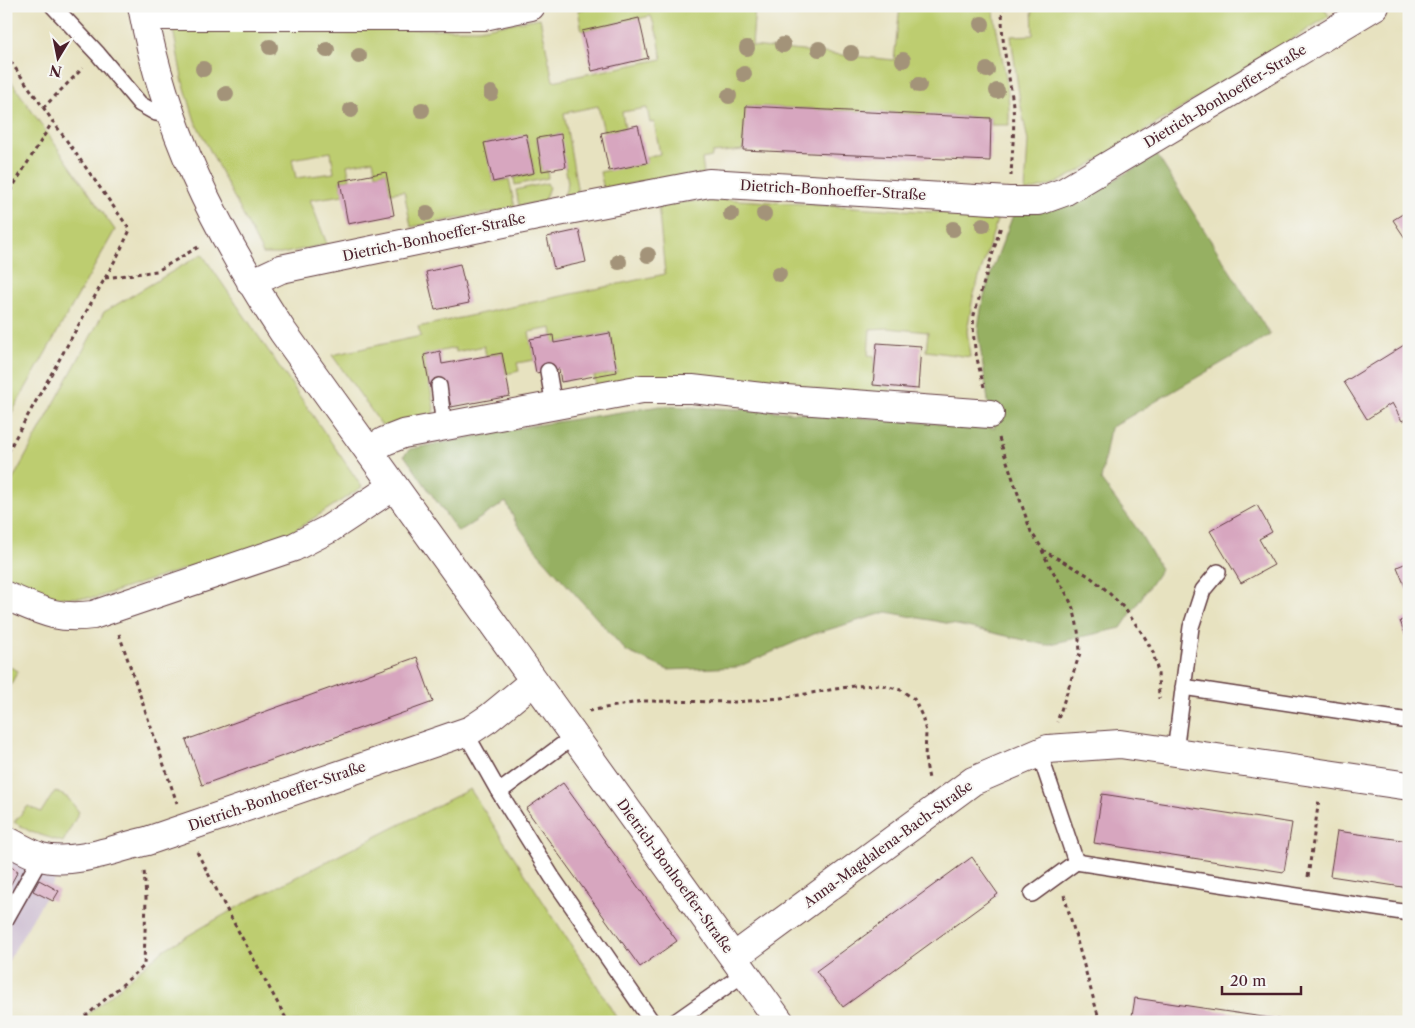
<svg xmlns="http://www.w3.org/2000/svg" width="1415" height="1028" font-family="'Libre Caslon Text',serif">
<rect width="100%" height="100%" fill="#f6f6f2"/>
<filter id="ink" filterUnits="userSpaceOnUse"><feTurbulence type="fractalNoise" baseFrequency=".02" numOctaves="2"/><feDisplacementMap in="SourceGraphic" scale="10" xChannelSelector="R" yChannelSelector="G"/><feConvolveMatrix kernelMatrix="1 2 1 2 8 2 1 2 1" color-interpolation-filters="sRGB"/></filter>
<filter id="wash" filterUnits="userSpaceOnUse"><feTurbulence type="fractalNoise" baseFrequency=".0096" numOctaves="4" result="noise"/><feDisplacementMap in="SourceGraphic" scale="20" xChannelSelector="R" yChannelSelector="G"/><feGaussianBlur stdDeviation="1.12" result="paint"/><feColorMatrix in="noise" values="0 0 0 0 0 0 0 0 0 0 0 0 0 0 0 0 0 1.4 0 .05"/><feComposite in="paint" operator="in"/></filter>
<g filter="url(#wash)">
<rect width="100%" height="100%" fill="#e7e2c0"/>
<path fill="#cdbed2" d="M6,854L55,880L6,965Z"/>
<path fill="#bdcd6f" stroke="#84764d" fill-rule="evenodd" d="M598,6H755L752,46L894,60L900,6H993C998,46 1011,85 1009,125H991V118L747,106L743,150L712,153V157L702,159L704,174L654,179L604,189L600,172L646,163V157L660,154L654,122L650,123L647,108L622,112L625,128L604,132L598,106L564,113L578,193L564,196L568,183L560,134L537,139L542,170H547L548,178L515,185L514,178L534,173L526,135L485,143L493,182L509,179L515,208L411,227L404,191L390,193L386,172L376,174L373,160L347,165L350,179L340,181L343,195L310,200L327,244L281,254H263L195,121L182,78L173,29H479L540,18L553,81L662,59L658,37L651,16L582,31L578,10ZM331,152L334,173L296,178L292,159Z
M1032,6H1323L1329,16L1090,165L1057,183L1025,192L1028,141L1020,102L1011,36L1033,35Z
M6,74L115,230L6,423Z
M547,183L549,187L544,201L519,206L516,190Z
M722,199L968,214H999L973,297L967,331L970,357L926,351L928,332L887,328L870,329L868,355L875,356L873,385L890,387L889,395L818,390L714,377H686L597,389L594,376L617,372L610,333L554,343L552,328L529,332L534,360L517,363L519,371L506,374L502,353L486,356L484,346L456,352L455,348L424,355L434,408L431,419L383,427L332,355L421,336L418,327L665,274L658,204Z
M202,254L362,487L286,536L95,598L41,597L6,582V492L104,312Z
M6,665L18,671L6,693Z
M470,789L590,974L619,1022H79L163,950L241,905Z
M55,791L68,798L79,812L63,842L31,832L14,822L28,806L41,812Z"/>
<path fill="#96b062" stroke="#706846" d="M1157,155L1270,335L1110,428L1101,480L1138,530L1161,569L1121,628L1046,645L967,627L887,612L814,634L738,667L668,670L626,651L540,555L516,523L506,502L458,532L404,455L410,449L530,426L660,406L761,410L995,428L990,414L978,332C980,294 1000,251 1013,215L1061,207L1082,199Z"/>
<g id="blocks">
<path fill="#d7a6bf" d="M639,18L648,58L592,71L582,31Z
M746,106L991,118L990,161L743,150Z
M638,125L647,163L609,171L601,133Z
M526,134L534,173L493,182L484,143Z
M561,134L566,167L542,171L537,138Z
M386,172L394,215L348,224L340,181Z
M1409,210V244L1393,220Z
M579,230L586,262L554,269L547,237Z
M460,264L469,303L435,310L426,272Z
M610,333L617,372L561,382L559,369L536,373L530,339L553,335L554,343Z
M1409,342V417L1402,421L1392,403L1367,419L1344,382Z
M877,343L921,346L918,389L873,385Z
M440,351L442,364L502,353L510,396L451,407L446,385L430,388L424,355Z
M1257,505L1272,532L1259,539L1274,565L1241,583L1210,531Z
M1409,562V596L1397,567Z
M1409,617V644L1400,621Z
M417,657L433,702L202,785L186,740Z
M563,783L677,941L640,967L526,809Z
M1102,794L1292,823L1284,872L1094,843Z
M1337,831L1409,841V888L1330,876Z
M972,857L998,894L843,1007L816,971Z
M6,864L18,871L6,893Z
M39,880L59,891L53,901L33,891Z
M1135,998L1290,1021V1022H1131Z"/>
</g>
</g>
<g filter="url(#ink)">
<use href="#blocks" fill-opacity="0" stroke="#623c41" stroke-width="1"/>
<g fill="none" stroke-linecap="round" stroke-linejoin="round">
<g stroke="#623c41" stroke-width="18">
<path id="lane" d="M53,6L98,54L140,104L156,113L170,116
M548,371L554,406
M439,386L444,427
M1183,687L1409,721
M465,732L499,792L552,877L652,1022
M1039,752L1076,862L1409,913
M1175,752L1191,627L1203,590L1218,572
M499,792L574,736
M1032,894L1076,862
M6,919L41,857
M675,1022L745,973"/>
</g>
<g stroke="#623c41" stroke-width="30">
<path id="street" d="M142,6C165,129 215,229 283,332L780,1022
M144,16H484L531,6
M251,283L281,269L537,216L709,183L1009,201H1039L1064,192L1375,6
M369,450L385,441L403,434L642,389H692L772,398L990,414
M6,596C40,610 55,620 93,615L294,547L329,529L394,486
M6,840C17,846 29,853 41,857C74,866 115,848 147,841L471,730L489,718L534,681
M734,957L973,781L1048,749L1120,744L1409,786"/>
</g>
<path stroke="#623c41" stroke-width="3" stroke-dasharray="4 4" stroke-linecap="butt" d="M1003,6C999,40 1010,73 1013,106C1015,129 1012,153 1011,176
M6,55L130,230L118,255L13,442L6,457
M43,108L83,68
M6,198L53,121
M105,278L157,271L200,246
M984,387C978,363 971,340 974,315L1001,226
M999,438L1031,532L1044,551L1089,576L1105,589L1125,609L1144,636L1153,652L1158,672L1159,699
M1042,550C1049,568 1061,582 1069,599C1077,615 1079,635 1080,653L1057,722
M119,634L177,803
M589,711L643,701L737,702L781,698L854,686L881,685L901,690L914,699L922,716L926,732L925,758L929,779
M197,852L228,912L288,1022
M1308,877L1319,799
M1064,895L1100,1022
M79,1022L144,966L146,898L144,870"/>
<use href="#lane" stroke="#fff" stroke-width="15"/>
<use href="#street" stroke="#fff" stroke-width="28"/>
</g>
<g fill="#a39379">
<circle cx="982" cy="24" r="8"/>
<circle cx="783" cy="45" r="8"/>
<circle cx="270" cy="47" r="8"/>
<circle cx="747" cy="48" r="8"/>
<circle cx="819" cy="49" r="8"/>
<circle cx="327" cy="50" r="8"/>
<circle cx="851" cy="53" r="8"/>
<circle cx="359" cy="56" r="8"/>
<circle cx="903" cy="60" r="8"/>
<circle cx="203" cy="69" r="8"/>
<circle cx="987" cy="70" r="8"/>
<circle cx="744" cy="74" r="8"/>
<circle cx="919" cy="85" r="8"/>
<circle cx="997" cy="91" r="8"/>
<circle cx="491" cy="93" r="8"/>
<circle cx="226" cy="94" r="8"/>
<circle cx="729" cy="96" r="8"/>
<circle cx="351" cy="110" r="8"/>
<circle cx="422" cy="110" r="8"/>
<circle cx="427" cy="213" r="8"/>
<circle cx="731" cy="214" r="8"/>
<circle cx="764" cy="214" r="8"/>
<circle cx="983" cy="225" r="8"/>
<circle cx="953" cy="229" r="8"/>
<circle cx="648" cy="255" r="8"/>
<circle cx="619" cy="262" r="8"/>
<circle cx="779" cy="274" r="8"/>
</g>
</g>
<g text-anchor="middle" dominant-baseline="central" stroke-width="4" stroke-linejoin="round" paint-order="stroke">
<g font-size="14" fill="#4a1f2b" stroke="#f6f6f2">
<text transform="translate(1225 96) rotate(-31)">Dietrich-Bonhoeffer-Straße</text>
<text transform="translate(833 190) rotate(3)">Dietrich-Bonhoeffer-Straße</text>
<text transform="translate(434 237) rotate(-12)">Dietrich-Bonhoeffer-Straße</text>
<text transform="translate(277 796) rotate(-19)">Dietrich-Bonhoeffer-Straße</text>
<text transform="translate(888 844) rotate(-36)">Anna-Magdalena-Bach-Straße</text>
<text transform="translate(675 876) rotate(54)">Dietrich-Bonhoeffer-Straße</text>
</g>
</g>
<rect width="1415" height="1028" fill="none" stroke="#f6f6f2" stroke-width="25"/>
<g transform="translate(58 58) rotate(190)" stroke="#f6f6f2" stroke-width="4" paint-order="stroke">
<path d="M0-4L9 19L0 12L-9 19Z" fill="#4a1f2b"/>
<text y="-8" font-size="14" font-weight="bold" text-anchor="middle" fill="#4a1f2b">N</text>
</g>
<path d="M1222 986v8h79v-8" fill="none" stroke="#4a1f2b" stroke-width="2.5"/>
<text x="1230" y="986" font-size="15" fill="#4a1f2b" stroke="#f6f6f2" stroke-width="4" paint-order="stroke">20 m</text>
</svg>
